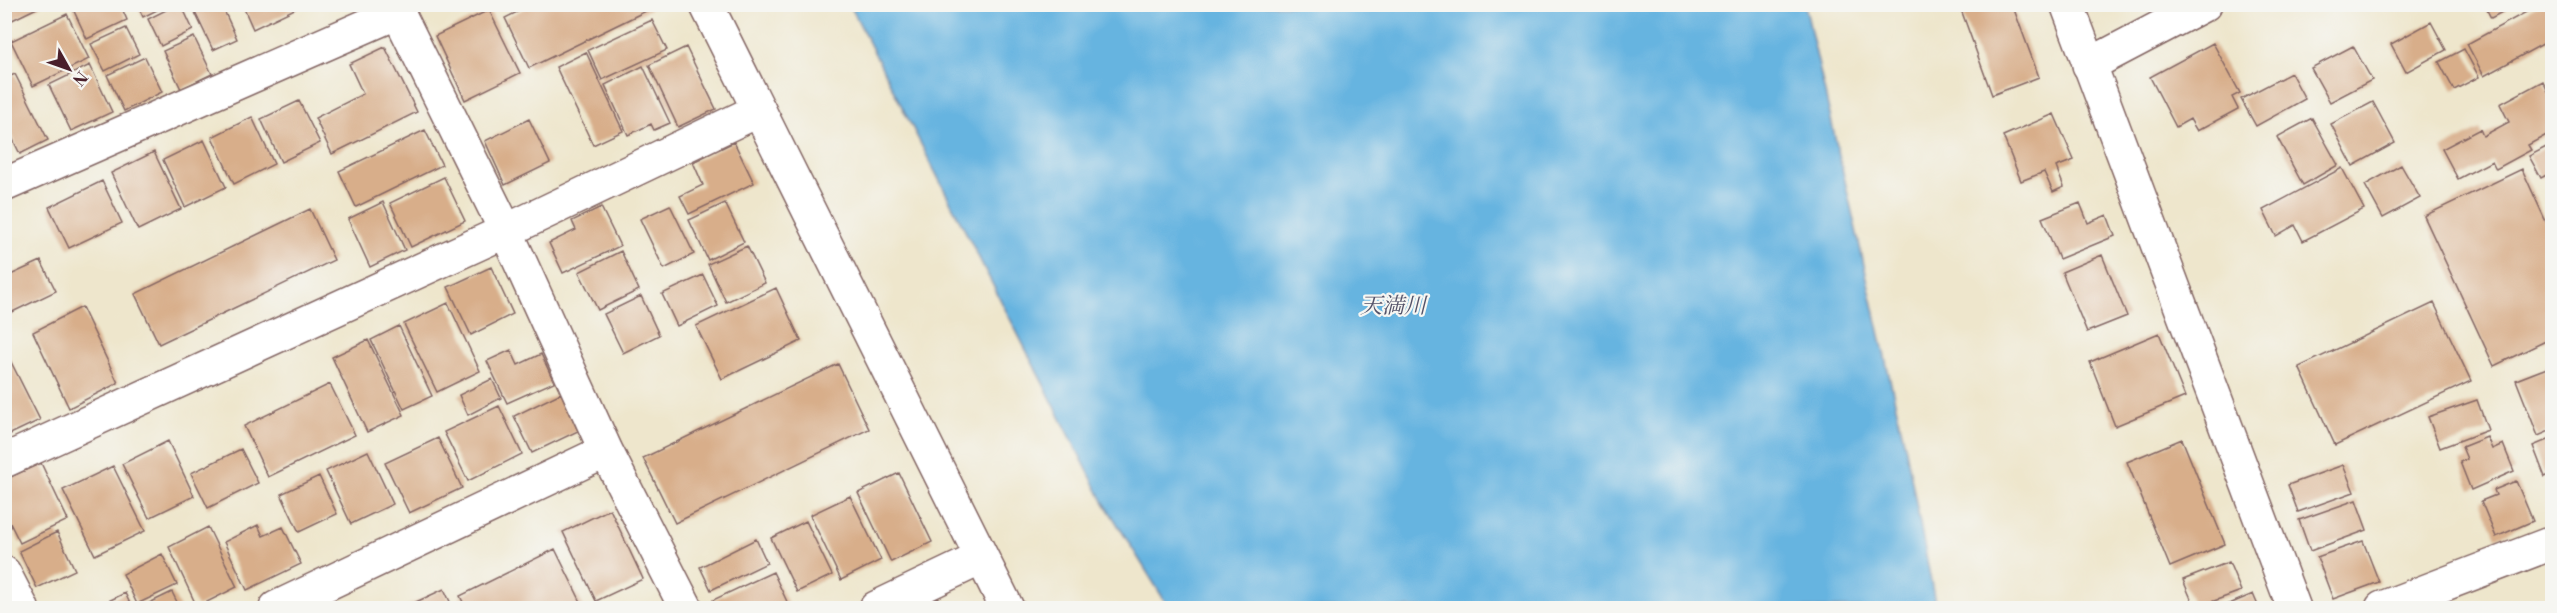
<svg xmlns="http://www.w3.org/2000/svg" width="2557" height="613" font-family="'Libre Bodoni','Noto Serif JP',serif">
<rect width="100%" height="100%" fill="#f6f6f2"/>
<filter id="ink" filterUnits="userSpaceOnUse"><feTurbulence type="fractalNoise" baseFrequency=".0167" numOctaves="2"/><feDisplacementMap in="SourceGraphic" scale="12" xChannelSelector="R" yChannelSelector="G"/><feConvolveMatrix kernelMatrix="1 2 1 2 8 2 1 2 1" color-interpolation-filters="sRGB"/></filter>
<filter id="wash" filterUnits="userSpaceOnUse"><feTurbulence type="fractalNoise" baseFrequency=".008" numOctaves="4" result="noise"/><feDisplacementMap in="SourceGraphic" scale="24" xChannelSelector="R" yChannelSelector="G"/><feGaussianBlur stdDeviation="1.35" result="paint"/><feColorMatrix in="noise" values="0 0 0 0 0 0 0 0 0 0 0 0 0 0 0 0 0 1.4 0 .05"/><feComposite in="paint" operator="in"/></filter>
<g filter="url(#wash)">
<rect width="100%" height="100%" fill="#eee6cc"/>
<path fill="#66b4e0" stroke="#586a86" stroke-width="1.5" d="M850,5H1805L1906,450L1936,608H1164L1168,606L1103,501Z"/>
<g id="blocks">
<path fill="#d8ae8a" d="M4,4H41V6L4,24Z
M83,4H120L127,20L87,39L73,9Z
M137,4H169L143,17Z
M178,4H181L193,30L161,46L148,19Z
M191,4H221L237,39L213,50Z
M242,4H295L297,8L253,29Z
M533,4H653L654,7L529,68L505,18Z
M1959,4H2012L2039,77L1992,95Z
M2484,4H2517L2491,18Z
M2541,4H2547L2552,15V39L2484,76L2467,44Z
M489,10L520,73L465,100L435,36Z
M67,14L89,59L33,86L11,41Z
M652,20L667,50L602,80L588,50Z
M2431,22L2446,50L2406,72L2391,44Z
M126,28L139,54L105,71L91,44Z
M194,37L212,74L181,89L163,51Z
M2213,43L2240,93L2232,97L2238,109L2197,131L2190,119L2176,127L2150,77Z
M2353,46L2372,80L2330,102L2311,68Z
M385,47L417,112L332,154L315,118L363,94L349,64Z
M686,47L716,109L678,127L649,65Z
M2464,49L2479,77L2454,90L2439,62Z
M586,52L623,131L593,145L556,67Z
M145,57L162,92L124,111L107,75Z
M90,65L112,112L71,131L49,85Z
M643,66L670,123L654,130L651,124L628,135L605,85Z
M2291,73L2305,99L2256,126L2241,99Z
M15,74L48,140L20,154L4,121V79Z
M2543,81L2552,100V132L2528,145L2531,150L2496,169L2492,161L2458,179L2442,149L2480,129L2483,136L2509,122L2500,104Z
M299,101L320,143L281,162L261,119Z
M2373,102L2395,143L2353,166L2331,124Z
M2054,114L2074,160L2056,167L2064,187L2053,192L2044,172L2021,181L2003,136Z
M252,117L274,164L234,184L212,137Z
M2312,118L2338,165L2303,185L2277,137Z
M529,119L550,163L505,185L485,141Z
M425,130L442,165L356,207L339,171Z
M204,140L226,187L185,207L163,160Z
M734,142L754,183L689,214L680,196L703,185L693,162Z
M2552,144V172L2541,178L2529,156Z
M154,152L181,209L138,230L111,173Z
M2401,165L2420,198L2383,218L2365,185Z
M2342,168L2364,209L2303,241L2295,225L2276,236L2263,210Z
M2522,169L2552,235V338L2494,366L2424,216Z
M444,177L465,221L411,247L390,203Z
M102,181L122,223L69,248L49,207Z
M383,202L405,250L370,267L348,219Z
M725,203L744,242L708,260L689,220Z
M2080,203L2088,223L2107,215L2115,236L2059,259L2042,218Z
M670,205L694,254L664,269L640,219Z
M601,207L620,246L563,273L549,243L576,230L572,221Z
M310,209L334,260L159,344L135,294Z
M747,246L765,283L726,302L708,264Z
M621,251L639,290L598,310L579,272Z
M2102,255L2127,316L2087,332L2062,272Z
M41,261L56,291L4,316V278Z
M491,267L513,314L471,335L448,287Z
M703,275L718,306L677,326L662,294Z
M776,288L801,341L722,379L696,326Z
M641,296L659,335L623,353L604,314Z
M448,303L480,371L437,392L404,324Z
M2434,303L2471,381L2335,445L2299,367Z
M82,307L118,383L69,408L33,332Z
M399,326L432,396L404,409L371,340Z
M2159,333L2185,397L2115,426L2090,362Z
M368,340L404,415L367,432L332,357Z
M4,348L40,420L4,437Z
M511,350L518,365L541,354L554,382L507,403L487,361Z
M838,364L869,429L675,523L643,458Z
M2552,366V430L2538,436L2516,380Z
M492,379L501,398L468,415L459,395Z
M330,384L355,435L268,477L244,426Z
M561,393L578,431L532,453L514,416Z
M2477,400L2488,430L2440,448L2428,417Z
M499,406L522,454L468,481L444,432Z
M2487,437L2492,449L2503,444L2514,471L2471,490L2460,462L2467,459L2462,447Z
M438,438L462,488L409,513L385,463Z
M2552,438V474L2545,477L2533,446Z
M2182,439L2225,544L2170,567L2127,462Z
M168,441L194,496L149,518L122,464Z
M241,449L258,483L208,508L191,473Z
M368,451L393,504L351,524L326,471Z
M41,463L68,520L20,543L4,511V480Z
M2343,465L2354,492L2298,512L2288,485Z
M113,466L145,531L95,555L63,490Z
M899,473L932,542L891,562L858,493Z
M319,476L337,514L299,532L281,494Z
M2516,481L2533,521L2496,537L2481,501L2496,495L2494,490Z
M850,496L881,560L841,580L810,515Z
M2356,500L2367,530L2310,551L2299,520Z
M610,509L643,579L596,601L563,532Z
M806,521L832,575L797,592L771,538Z
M258,525L263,536L283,527L301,564L247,590L224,542Z
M208,527L237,587L197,607L169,547Z
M57,532L75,570L37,588L19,551Z
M756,539L767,563L711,590L700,567Z
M2363,541L2379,582L2333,599L2317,557Z
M555,549L584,608H466L460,596Z
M162,554L177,585L137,604L123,574Z
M2229,562L2241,591L2195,608L2183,580Z
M773,572L790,608H717L713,600Z
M444,589L453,608H403Z
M172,592L180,608H139Z
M125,593L132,608H94Z
M2253,594L2259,608H2220Z"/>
</g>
</g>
<g filter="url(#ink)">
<use href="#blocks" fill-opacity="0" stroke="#836563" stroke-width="1.5"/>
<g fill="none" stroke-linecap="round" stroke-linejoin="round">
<g stroke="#836563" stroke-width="36">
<path id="minor" d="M394,4L506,231L606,451L686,608
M2089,65L2205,4
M4,185L398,12
M4,461L506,231L759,110
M4,573L22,608
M276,608L606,451
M876,608L981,558
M2382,608L2552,543"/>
</g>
<g stroke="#836563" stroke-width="36">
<path id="tertiary" d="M706,4L1007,608
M2067,4L2294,608"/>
</g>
<use href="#minor" stroke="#fff" stroke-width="33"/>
<use href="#tertiary" stroke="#fff" stroke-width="33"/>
</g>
</g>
<g text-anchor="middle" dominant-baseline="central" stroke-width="4.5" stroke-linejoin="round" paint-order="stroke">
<g font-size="22" font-style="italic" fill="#54536a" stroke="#f6f6f2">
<text x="1393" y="306">天満川</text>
</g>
</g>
<rect width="2557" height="613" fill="none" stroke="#f6f6f2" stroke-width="24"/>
<g transform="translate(69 69) rotate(130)" stroke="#f6f6f2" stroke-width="4.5" paint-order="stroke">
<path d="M0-4.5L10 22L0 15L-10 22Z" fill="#4a1f2b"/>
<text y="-9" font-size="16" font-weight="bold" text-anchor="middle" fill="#4a1f2b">N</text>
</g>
</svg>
